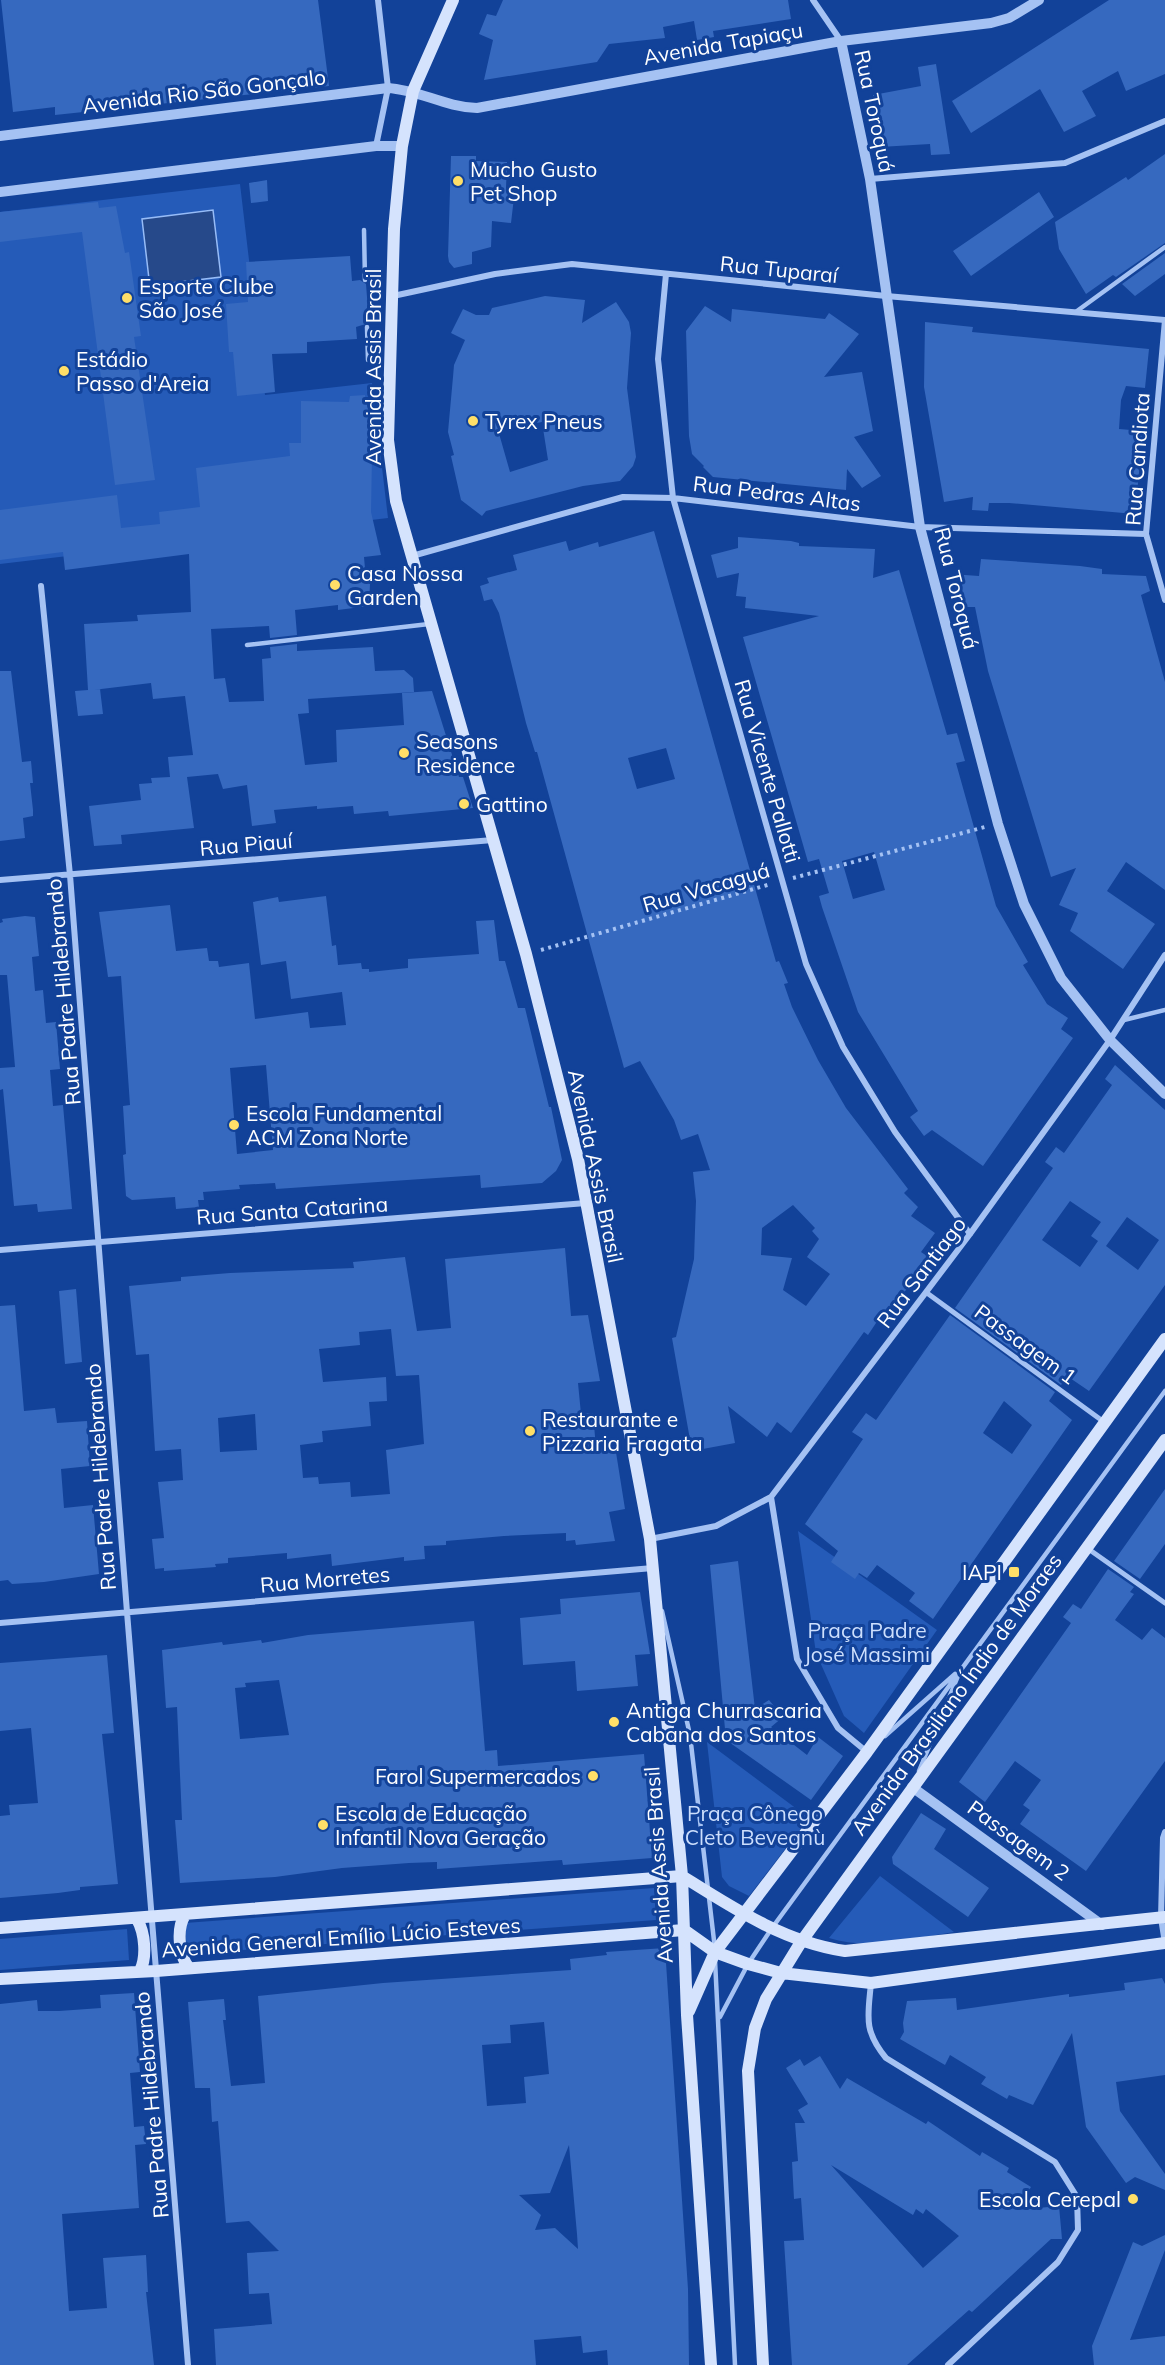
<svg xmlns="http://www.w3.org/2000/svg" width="1165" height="2365" font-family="Mulish,sans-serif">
<rect width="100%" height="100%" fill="#124299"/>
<path fill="#255bb8" d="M240,184L265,395L372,383L388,518L0,564V212Z
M798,1531L937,1630L864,1733L844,1716L816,1653Z
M707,1742L809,1818L749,1896L729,1886L722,1877Z
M880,1876L954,1932C914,1938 869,1951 829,1938Z
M654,1888L656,1920L187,1954L185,1923Z
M127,1929L129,1960L0,1970V1939Z"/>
<path fill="#26498a" stroke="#97bcf7" stroke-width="1.5" d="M213,210L221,277L155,285L149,279L142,219Z"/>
<path fill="#3669bf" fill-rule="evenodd" d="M1,0H318L329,86L55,115V107L13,112Z
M503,0H788L791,19L713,31L714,37L697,40L694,21L663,27L665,38L609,44L597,62L484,80L493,40L479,34L487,14L496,16Z
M1109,0H1165V74L1126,91L1118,71L1082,91L1096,116L1064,132L1040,89L971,133L952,101Z
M936,64L950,154L931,155L930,144L880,147L873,95L921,86L918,67Z
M1165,154V243L1116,277L1113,275L1086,294L1059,249L1055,222L1126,177L1128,180Z
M451,156H476V161L507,162L506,188L515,189L511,223L492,221L491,247L472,252V264L454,268L449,262L448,256Z
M267,180L268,201L251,203L249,183Z
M1039,192L1054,217L971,276L953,251Z
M98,202L99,208L116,206L125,253L129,252L141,336L134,337L155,480L115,485L82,232L0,242V212Z
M1165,253V274L1135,296L1122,284Z
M350,256L352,281L360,280L366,284L369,323L356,327L357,339L307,342V353L272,354L275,392L237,396L233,352H229L226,304L248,302L246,262Z
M545,296L585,300L582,323L616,302L629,322L631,333L627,388L636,457L633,466L620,481L583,486L486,511L482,516L461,500L451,456L454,455L448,432L453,377L454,365L465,340L451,333L463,309L476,315H489L492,308ZM542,422L548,460L510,472L498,430Z
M705,306L731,322L732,309L825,319L829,313L859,334L824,377L862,372L873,431L854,437L881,476L862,488L847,469L846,490L713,477L703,467L704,466L692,454L689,436L686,331Z
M925,322L973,327L972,332L1149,349L1145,388L1126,386L1121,400L1119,429L1143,431L1135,514L1009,503H989L988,511L972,510L973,497L944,502L924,387Z
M365,395V402H373L371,512L381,555L364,557L366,580L370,584L369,606L338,610V605L295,610L297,635L270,638L269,626L211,629L214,679L225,678L229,702L264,701L262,659L271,658L270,647L297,644V651L373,647L375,671L404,670L413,678L414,692L308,699L309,713L298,714L305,765L337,762L336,730L404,725L402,693L432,691L459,777H463L473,808L389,816L388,811L354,814L353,806L317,809V806L274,810L276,823L252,826L247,785L223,789L218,774L187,777L194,828L121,835L122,844L94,846L89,806L141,800L139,784L152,783L151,778L170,777L168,757L193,755L185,696L153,699L151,683L93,690L100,689L103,714L78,716L75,691L88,690L84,624L138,621L137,615L191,612L189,554L65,570L63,552L0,560V510L117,495L121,528L160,524L159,512L200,507L196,468L290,456L289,443H301V401L349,402L350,396Z
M654,531L768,934L776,962L779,961L788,983L784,984L792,1007L818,1060L846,1108L908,1189L904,1193L918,1207L911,1216L935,1233L921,1252L930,1258L919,1273L886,1316L882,1314L868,1335L864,1332L791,1433L777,1422L767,1437L728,1406L735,1443L692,1451L672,1338L676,1337L694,1259L696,1201L693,1172L710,1170L698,1134L681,1140L674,1120L640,1061L624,1068L537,752H535L526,723L499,613L492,599L484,601L480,586L489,583L487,578L517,570L513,555L566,541L569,551L598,542L599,547ZM666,748L675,779L637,789L628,758ZM793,1205L815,1228L812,1231L819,1239L807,1257L830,1274L806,1306L783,1290L792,1258L761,1255L762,1228Z
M738,537L791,541L799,543V546L875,549L873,578L899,570L947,735L957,733L965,761L956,763L996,906L1028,962L1023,965L1047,1004L1068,1018L1061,1029L1073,1038L983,1166L932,1130L924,1136L910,1117L918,1111L858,1012L822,907L819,896L829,893L819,859L808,862L743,637L819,616L745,608L746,597L736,596L739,573L717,578L711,555L738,548ZM874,852L885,890L853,899L842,861Z
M981,559L1080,566L1102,569V574L1146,576L1150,591L1141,595L1165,682V890L1126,862L1107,891L1155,924L1123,969L1070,931L1078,913L1059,905L1076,868L1051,877L988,671L975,607H960L951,574L979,576Z
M0,671H11L22,762L31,761L33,783H30L33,810V816L23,818L25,838L0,841Z
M326,896L332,946L336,945L338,965L361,963L362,969H369V972L408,968V959L479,954L476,921L494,920L499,961H505L518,1008H525L549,1107H551L562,1160L556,1171L542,1183L481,1188L480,1175L276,1189L275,1183L239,1185L240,1189L203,1192L204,1200H198L199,1207L176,1209L175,1197L132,1200L126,1196L123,1155L126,1154L123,1106L130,1105L121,976L108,977L99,912L170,905L176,951L207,948L209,961H218L219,967L249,963L255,1019L308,1012L310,1028L346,1025L342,992L291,999L286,961L261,965L253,902L278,897L279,902ZM266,1065L273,1150L237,1154L230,1068Z
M25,916L35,917L39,956L32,957L35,991L43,990L46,1023L56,1022L60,1069L50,1070L53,1106L63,1105L72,1209L38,1212L37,1204L14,1206L3,1089L0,1090V1068L15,1067L7,975H0V923L3,922L2,919Z
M1115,1065L1165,1110V1285L1089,1391L1067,1376L1061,1385L955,1308L1053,1168L1045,1162L1056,1147L1064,1153L1112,1085L1105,1079ZM1070,1201L1101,1222L1091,1236L1098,1241L1080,1267L1042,1240ZM1127,1217L1159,1240L1138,1270L1106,1246Z
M565,1248L571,1316L588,1315L600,1381L578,1383L581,1414L593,1413L596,1448L615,1446L625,1509L609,1512L615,1541L576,1545L575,1540L566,1541V1533L504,1536L446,1541V1545L424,1546L425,1559L404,1561V1557L332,1566L331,1554L287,1559V1553L228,1558V1563L215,1564L216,1567L164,1571V1568L155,1569L152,1539L164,1538L158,1482L183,1480L181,1449L155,1451L149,1354L136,1355L129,1286L181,1281V1277L230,1273L354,1268L353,1262L405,1257L417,1331L451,1328L445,1259ZM391,1329L396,1376L419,1375L424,1444L386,1450L390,1494L351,1497L350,1482L319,1484L318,1477L303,1478L300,1445L323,1442L322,1431L371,1426L369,1402L387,1401L386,1377L323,1382L319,1349L360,1345L359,1332ZM255,1414L257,1450L220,1452L218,1418Z
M76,1289L82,1362L65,1364L59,1291Z
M15,1305L24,1411L55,1408L57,1423L87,1421L90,1466L61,1469L64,1508L93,1505L99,1574L44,1582L12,1584L8,1580L0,1581V1306Z
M950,1315L1055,1392L1049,1401L1072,1420L933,1619L909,1601L915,1593L877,1565L867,1578L859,1573L855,1579L831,1562L838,1551L805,1524L863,1439L852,1432L866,1413L876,1420ZM1004,1401L1032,1425L1012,1454L983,1433Z
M1165,1489V1544L1140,1579L1114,1561Z
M738,1561L755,1709L769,1700L783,1717L771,1727L807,1755L818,1737L843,1756L811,1800L726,1740L710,1565Z
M1108,1569L1134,1587L1130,1592L1134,1594L1115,1620L1142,1640L1152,1628L1165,1638V1761L1086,1871L1020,1824L1030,1810L1023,1805L1041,1780L1015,1761L985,1802L959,1782L1071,1623L1063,1617L1073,1604L1081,1609Z
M640,1592L650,1654L635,1655L638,1686L577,1691L575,1661L523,1665L520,1618L561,1614L560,1599Z
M474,1621L485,1751L497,1750L498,1766L644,1754L652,1858L563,1865L562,1860L437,1869V1862L409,1863L342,1868L275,1877L180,1883L175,1820H182L177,1707L166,1708L162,1650L222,1642L223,1645L261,1640L262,1643L308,1635ZM279,1680L289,1735L240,1739L235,1688L246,1687L245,1683Z
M107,1655L114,1733L102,1734L118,1884L80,1887V1890L58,1893L0,1898V1816L10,1815L9,1805L38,1803L31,1728L0,1731V1663Z
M921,1813L946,1829L934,1849L989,1888L968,1917L893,1864L892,1857Z
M665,1948L688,2289L689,2365H608L607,2350L583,2353L581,2336L534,2340L536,2365H216L214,2329L272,2324L269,2293L249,2294L247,2253L279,2251L249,2221L226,2223L218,2121L212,2122L210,2088H195L188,2002L224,1999L226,2020H223L231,2086L265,2083L258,1996L383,1983L571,1970L570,1959L607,1955L606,1952ZM544,2022L549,2074L524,2077L526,2103L487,2106L482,2045L511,2043L510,2025ZM569,2145L577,2234L578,2249L555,2228L535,2230L541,2215L519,2195L550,2193Z
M1162,1978L1165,1984V2075L1116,2082L1120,2111L1165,2174V2190L1135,2177L1126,2183L1086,2127L1072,2033L1033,2105L1009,2095L1007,2099L981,2084L986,2077L950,2055L945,2065L900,2039L904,2032L903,2023L907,2001L956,1998L957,2010L1069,1994V1997L1125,1990L1124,1983Z
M134,1993L140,2072L130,2073L134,2127L144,2126L146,2144L135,2145L139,2208L62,2214L69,2311L107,2308L103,2258L146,2255L148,2292H146L154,2365H0V2004L37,2000L38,2011H59L101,2008L100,1995Z
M820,2056L840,2089L847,2078L926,2124L928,2121L980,2156L982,2152L1009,2168L1007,2172L1031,2187L1017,2210L1059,2206L1062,2239H1051L972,2312L969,2310L907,2365H792L784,2241L804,2240L801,2198L794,2199L792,2162L798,2161L795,2123H805L798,2110L808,2104L786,2068L800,2059L804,2066ZM831,2165L913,2215L916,2209L923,2214L926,2209L959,2236L923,2268Z
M1165,2235V2250L1130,2340L1165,2336V2365H1094L1092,2346L1133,2242L1142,2246Z"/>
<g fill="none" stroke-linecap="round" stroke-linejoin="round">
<path stroke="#a5c2f3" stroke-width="4" stroke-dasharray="3 4.5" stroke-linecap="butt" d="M793,878L985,827
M541,950L771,884"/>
<path stroke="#a5c2f3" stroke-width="4.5" d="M364,230L365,280
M1077,311L1165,247
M367,327L368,360
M247,645L429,624
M1124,1020L1165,1010
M662,1611L690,1735L715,1949
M885,1736L955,1674
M919,1771L958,1676
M715,1960L735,2365
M720,2017L748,1964L772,1928L1165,1391"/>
<path stroke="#a5c2f3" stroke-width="5" d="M927,1293L1104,1422
M1087,1548L1165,1603"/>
<path stroke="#a5c2f3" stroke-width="6" d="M813,0L841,41
M376,146L388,88L378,0
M870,179L1065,163L1165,121
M666,274L658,359L673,498L806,964L843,1047L895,1132L970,1234
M393,296L495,274L572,264L886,296L1165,320
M1165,320L1146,534L1165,600
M412,556L623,497L673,498L920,527L1146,534
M41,586L70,875L127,1612L188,2365
M0,880L493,840
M0,1250L586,1203
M771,1497L797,1659L838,1728L867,1752
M650,1539L716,1526L771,1497L970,1234L1110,1040L1165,955
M0,1623L653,1568
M1165,1943L1161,1918L1163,1838L1165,1832
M871,1983C868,2016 863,2030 886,2058L1055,2162L1077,2197L1078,2230L1058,2262L948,2365"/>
<path stroke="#a5c2f3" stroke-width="10" d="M841,41L870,179L920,527L998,824L1024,904L1061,978L1110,1040L1165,1094
M0,136L388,88C419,90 445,107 477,108L841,41L991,23L1009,18L1039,0
M0,192L376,146H402
M912,1787L1102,1925"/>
<path stroke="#d5e3fd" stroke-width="12" d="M453,0L413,91L402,146L394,229L388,440L396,501L526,954L578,1159L650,1539L682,1876L687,2015L711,2365
M682,1876C733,1908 784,1942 845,1951L1165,1917
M185,1915C176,1929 179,1956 189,1968
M137,1919C145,1933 147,1957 140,1971
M0,1928L682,1876
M684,1930L715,1952L748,1964L781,1973L871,1983L1165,1943
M0,1979L156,1971L684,1930
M689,2011L715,1952L867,1752L1165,1339
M763,2365L748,2071L755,2028L766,1999L801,1942L1165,1440"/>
</g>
<g fill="#ffdf68" stroke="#124299" stroke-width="2">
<circle cx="458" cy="181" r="6"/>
<circle cx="127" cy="298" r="6"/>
<circle cx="64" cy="371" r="6"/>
<circle cx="473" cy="421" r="6"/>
<circle cx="335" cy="585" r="6"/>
<circle cx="404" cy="753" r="6"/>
<circle cx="464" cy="804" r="6"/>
<circle cx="234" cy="1125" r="6"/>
<circle cx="530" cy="1431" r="6"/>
<rect x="1008" y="1566" width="12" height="12" rx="3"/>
<circle cx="614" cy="1722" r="6"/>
<circle cx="593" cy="1776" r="6"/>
<circle cx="323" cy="1825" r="6"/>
<circle cx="1133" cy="2199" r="6"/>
</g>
<g text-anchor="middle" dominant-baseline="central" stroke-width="6" stroke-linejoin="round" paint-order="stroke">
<g font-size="21" fill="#fff" stroke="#124299">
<text transform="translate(723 43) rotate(-10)">Avenida Tapiaçu</text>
<text transform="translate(204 91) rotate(-7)">Avenida Rio São Gonçalo</text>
<text transform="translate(875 111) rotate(78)">Rua Toroquá</text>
<text transform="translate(779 269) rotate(6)">Rua Tuparaí</text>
<text transform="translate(373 367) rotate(-90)">Avenida Assis Brasil</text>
<text transform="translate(1137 459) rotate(-86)">Rua Candiota</text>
<text transform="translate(777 493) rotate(7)">Rua Pedras Altas</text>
<text transform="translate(957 588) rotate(76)">Rua Toroquá</text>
<text transform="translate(768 771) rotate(74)">Rua Vicente Pallotti</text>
<text transform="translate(246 844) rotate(-5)">Rua Piauí</text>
<text transform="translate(706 887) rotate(-16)">Rua Vacaguá</text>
<text transform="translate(63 992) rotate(-95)">Rua Padre Hildebrando</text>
<text transform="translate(596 1166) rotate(78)">Avenida Assis Brasil</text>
<text transform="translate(292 1210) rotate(-4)">Rua Santa Catarina</text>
<text transform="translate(921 1272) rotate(-53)">Rua Santiago</text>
<text transform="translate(1026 1344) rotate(36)">Passagem 1</text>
<text transform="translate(100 1477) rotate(-94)">Rua Padre Hildebrando</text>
<text transform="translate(325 1579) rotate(-5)">Rua Morretes</text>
<text transform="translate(956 1694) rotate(-54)">Avenida Brasiliano Índio de Moraes</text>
<text transform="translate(1019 1840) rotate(36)">Passagem 2</text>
<text transform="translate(658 1865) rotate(-94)">Avenida Assis Brasil</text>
<text transform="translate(341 1937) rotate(-4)">Avenida General Emílio Lúcio Esteves</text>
<text transform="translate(151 2105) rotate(-95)">Rua Padre Hildebrando</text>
</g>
<g font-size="21" fill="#fff" stroke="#124299" text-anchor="start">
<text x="470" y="169">Mucho Gusto<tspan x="470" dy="24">Pet Shop</tspan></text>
<text x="139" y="286">Esporte Clube<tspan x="139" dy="24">São José</tspan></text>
<text x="76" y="359">Estádio<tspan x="76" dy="24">Passo d'Areia</tspan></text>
<text x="485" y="421">Tyrex Pneus</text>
<text x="347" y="573">Casa Nossa<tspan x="347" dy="24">Garden</tspan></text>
<text x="416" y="741">Seasons<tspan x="416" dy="24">Residence</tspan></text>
<text x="476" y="804">Gattino</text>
<text x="246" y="1113">Escola Fundamental<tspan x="246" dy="24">ACM Zona Norte</tspan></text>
<text x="542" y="1419">Restaurante e<tspan x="542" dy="24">Pizzaria Fragata</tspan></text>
<text x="1002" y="1572" text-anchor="end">IAPI</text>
<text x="626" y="1710">Antiga Churrascaria<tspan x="626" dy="24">Cabana dos Santos</tspan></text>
<text x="581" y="1776" text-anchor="end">Farol Supermercados</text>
<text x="335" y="1813">Escola de Educação<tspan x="335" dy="24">Infantil Nova Geração</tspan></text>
<text x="1121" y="2199" text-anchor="end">Escola Cerepal</text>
</g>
<g font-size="21" fill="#cddffd" stroke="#124299">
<text x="867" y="1630">Praça Padre<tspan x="867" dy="24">José Massimi</tspan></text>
<text x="755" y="1813">Praça Cônego<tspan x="755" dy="24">Cleto Bevegnù</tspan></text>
</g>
</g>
</svg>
